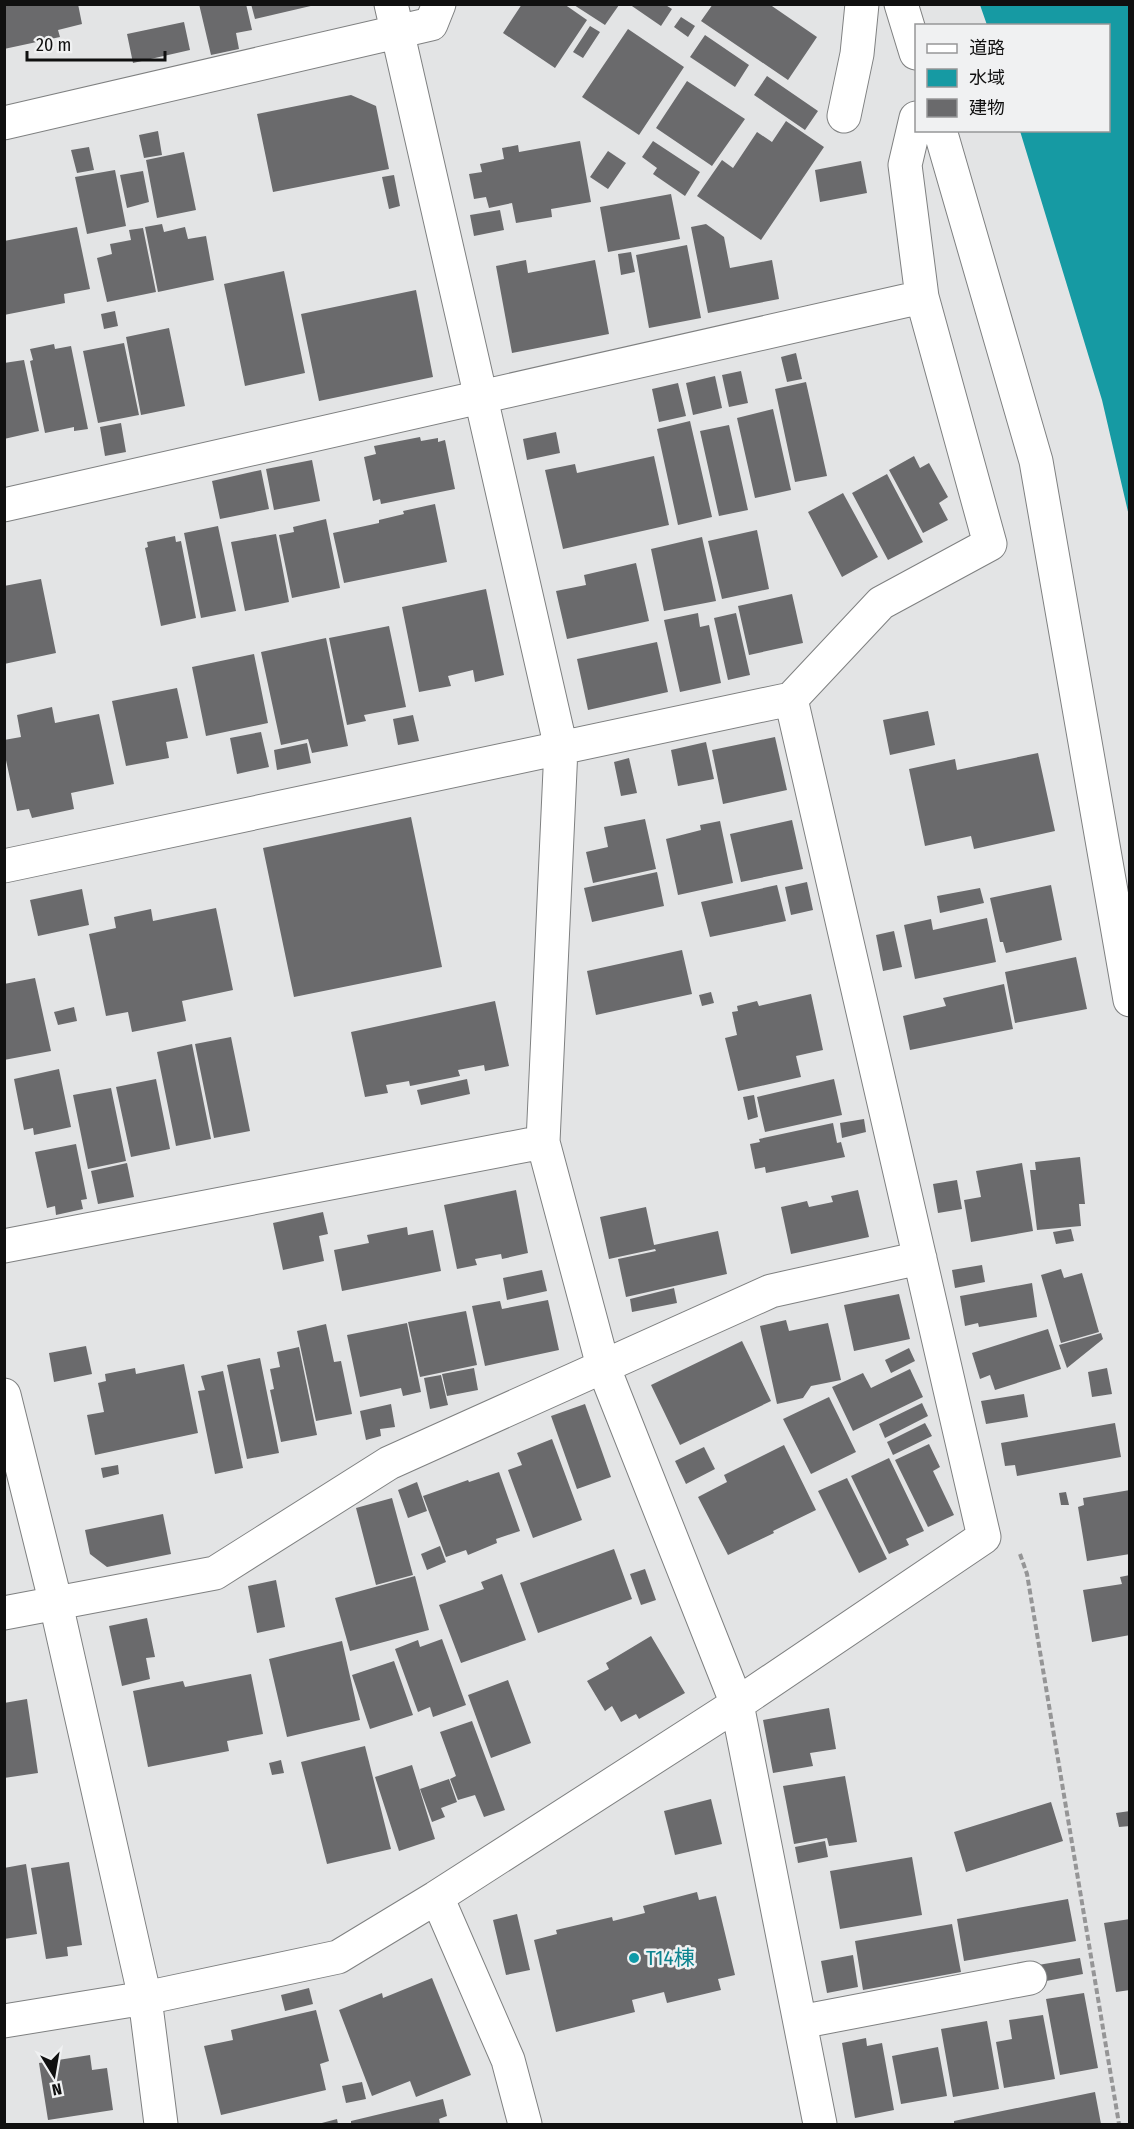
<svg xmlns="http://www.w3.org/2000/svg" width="1134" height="2129" font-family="'Fira Sans Condensed','Noto Sans JP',sans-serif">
<rect width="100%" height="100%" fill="#e3e4e5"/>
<path fill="#169aa3" d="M980,5H1129V516L1102,400L1020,131L1108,130V26L987,25Z"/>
<path fill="#6a6a6c" d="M4,4H78L82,24L58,30L60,37L4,49Z
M199,4H246L252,30L236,33L239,49L211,55Z
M251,4H315V5L255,19Z
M522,4H564L587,20L555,68L503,33Z
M629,4H664L672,9L661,26Z
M713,4H769L817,37L788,80L701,21Z
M574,5H619L605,25Z
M681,17L695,26L688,37L674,27Z
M184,22L190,50L133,63L127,34Z
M590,26L600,32L583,58L573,52Z
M628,29L684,67L639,135L582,97Z
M705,35L749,65L735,87L690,57Z
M767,76L818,111L805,130L754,95Z
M687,81L745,119L712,166L656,128Z
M351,95L376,106L389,169L273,192L257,114Z
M786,121L824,147L761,240L697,196L722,160L733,168L757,132L772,142Z
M158,131L162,155L144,158L139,135Z
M580,141L591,202L551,209L552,217L516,223L512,203L489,208L486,197L474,199L469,174L482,172L480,164L504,159L502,148L518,145L519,152Z
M653,141L700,172L685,196L653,174L657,168L642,157Z
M89,147L94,170L77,173L71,150Z
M608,151L626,163L608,189L590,177Z
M184,152L196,210L157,218L146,160Z
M861,161L867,193L820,202L815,170Z
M115,170L126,226L87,234L75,177Z
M143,171L149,202L127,208L120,175Z
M394,175L400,206L389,209L382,177Z
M671,194L680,239L608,252L600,207Z
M500,210L504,230L474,236L470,215Z
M162,224L164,232L185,227L188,239L206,236L214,280L158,292L145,227Z
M706,224L724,237L730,268L772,260L779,299L708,313L691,227Z
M77,227L90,289L64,294L65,303L4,315V241Z
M143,228L156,292L107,302L97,258L112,254L110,244L131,240L129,230Z
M687,245L701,318L649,328L636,255Z
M631,252L635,272L621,275L618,254Z
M526,260L528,273L595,260L609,334L512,353L496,266Z
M284,271L305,373L245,386L224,284Z
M416,290L433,377L319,401L301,314Z
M115,311L118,326L104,329L101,314Z
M169,328L185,406L141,415L126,337Z
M124,343L139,415L98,423L83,351Z
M54,344L55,349L71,346L88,429L74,431V427L45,433L30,361L33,360L30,349Z
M796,353L802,379L787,382L781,357Z
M24,360L39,431L4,439V363Z
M741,371L748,403L729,407L722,375Z
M715,376L722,408L693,415L686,383Z
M806,382L827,476L795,482L775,389Z
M678,383L686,416L659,422L652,389Z
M773,409L791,490L755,498L737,418Z
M690,421L712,517L678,525L657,429Z
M121,423L126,452L105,456L100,427Z
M729,425L748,510L719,516L700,431Z
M556,432L560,453L527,460L523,439Z
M420,437L421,441L438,438V442L445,440L455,489L381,504L380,499L373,501L364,457L376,454L374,446Z
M654,456L669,525L563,549L545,470L575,464L577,473Z
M914,456L920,468L929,463L948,497L939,503L948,520L923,533L889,470Z
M312,460L320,501L274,510L266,469Z
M261,470L269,509L220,519L212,481Z
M887,474L923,542L888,560L852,493Z
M843,493L878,557L842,577L808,512Z
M435,504L447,562L344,583L333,533L379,523V520L404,514L403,511Z
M326,519L340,588L292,598L279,535L294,532L293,527Z
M218,526L236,611L201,618L184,533Z
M757,530L769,589L722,599L708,541Z
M276,534L289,602L245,611L231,542Z
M175,536L176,542L181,541L196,618L161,626L145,548L148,547L147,542Z
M702,537L716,601L664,611L651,549Z
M636,563L649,621L567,639L556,591L586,585L584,575Z
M41,579L56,653L4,664V586Z
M486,589L504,675L475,682L473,670L448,676L451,686L419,692L402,607Z
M792,594L803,643L749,655L738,606Z
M698,613L700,627L709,625L721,683L680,692L664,620Z
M736,613L750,675L728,680L714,618Z
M389,626L406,707L364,715L366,721L347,725L329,638Z
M326,638L348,746L312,753L308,739L281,745L261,652Z
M657,642L668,692L588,710L577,659Z
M254,654L268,723L206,736L192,667Z
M177,688L188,738L166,742L169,758L126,766L112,701Z
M52,707L55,723L99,714L114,784L71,793L74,809L32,818L29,809L17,811L4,751V740L21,737L17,715Z
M928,711L935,745L890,755L883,720Z
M413,715L419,741L398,745L393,719Z
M261,732L269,767L237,774L230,738Z
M775,737L787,790L723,804L712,750Z
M706,742L714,779L678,786L671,750Z
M307,743L311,763L277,770L274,750Z
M1038,753L1055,831L974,849L971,836L925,846L909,769L955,759L957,770Z
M629,758L637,793L621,796L614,762Z
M411,817L442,967L294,997L263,848Z
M645,819L656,869L593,883L586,852L608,847L604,827Z
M792,820L803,869L741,882L730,834Z
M720,821L733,883L678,895L666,839L701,830L700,825Z
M657,872L664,906L592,922L584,888Z
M807,882L813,910L791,915L785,887Z
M777,885L786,921L710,937L701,902Z
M1051,885L1062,940L1006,953L1003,942H1000L990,898Z
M980,888L984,903L940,913L937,896Z
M82,889L89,925L38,936L30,900Z
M216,908L233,990L182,1001L186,1021L132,1032L128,1012L106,1016L89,934L116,928L114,917L151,909L153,921Z
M987,918L996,962L915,979L904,925L931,919L933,930Z
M894,931L902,967L883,971L876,935Z
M682,950L692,994L596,1015L587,971Z
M1076,957L1087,1009L1015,1023L1005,972Z
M35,978L51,1051L4,1060V984Z
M1004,984L1013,1029L910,1050L903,1016L946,1006L943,998Z
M711,992L714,1003L702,1006L699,995Z
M811,994L823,1050L796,1056L801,1077L738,1091L725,1038L737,1035L732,1012L738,1011L737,1006L757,1001L759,1006Z
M495,1001L509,1066L485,1071L484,1065L458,1070L460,1076L410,1086L409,1081L386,1085L388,1093L365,1097L351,1032Z
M74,1007L77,1021L58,1025L54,1012Z
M231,1037L250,1131L214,1138L195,1044Z
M192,1044L211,1139L176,1146L157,1052Z
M59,1069L71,1127L34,1135L33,1128L24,1130L14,1079Z
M156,1079L170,1149L131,1157L116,1087Z
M467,1079L470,1094L421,1105L417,1090Z
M834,1079L842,1115L765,1132L757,1097Z
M111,1088L126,1161L88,1169L73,1095Z
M754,1095L758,1117L748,1120L743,1097Z
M864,1119L866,1132L842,1138L840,1123Z
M833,1123L837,1143L841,1142L845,1157L766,1173L765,1167L755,1169L750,1144L760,1142L759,1139Z
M76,1144L87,1199L81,1200L83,1209L56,1215L55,1206L47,1208L35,1152Z
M1080,1157L1085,1204H1079L1081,1226L1037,1230L1030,1170H1036L1035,1162Z
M127,1163L134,1197L98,1204L91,1171Z
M1022,1163L1033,1231L971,1242L964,1200L981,1197L976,1171Z
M957,1180L962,1209L938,1213L933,1184Z
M516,1190L528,1253L502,1259L501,1254L475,1259L477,1265L457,1269L444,1205Z
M858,1190L869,1237L791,1254L781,1207L807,1201L809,1207L833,1202L831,1196Z
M646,1207L654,1245L718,1231L727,1274L626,1297L618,1259L656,1251L655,1249L609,1259L600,1217Z
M323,1212L328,1234L319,1236L324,1261L283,1270L273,1223Z
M407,1227L408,1235L433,1230L441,1271L342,1291L334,1250L369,1243L367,1235Z
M1071,1229L1074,1241L1056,1244L1053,1232Z
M982,1265L985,1282L955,1288L952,1270Z
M1061,1269L1064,1278L1082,1273L1099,1332L1061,1343L1041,1275Z
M542,1270L547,1291L507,1300L503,1278Z
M1032,1283L1037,1317L979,1327L978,1323L965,1326L960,1296Z
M674,1288L677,1303L632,1312L630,1299Z
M899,1294L910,1339L854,1351L844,1305Z
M548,1300L559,1350L485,1366L472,1306L500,1301L502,1309Z
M466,1311L477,1365L420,1377L408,1322Z
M786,1320L789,1331L828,1323L841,1380L811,1386L803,1398L777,1404L760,1326Z
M407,1323L421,1392L403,1396L401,1388L360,1397L347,1335Z
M326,1324L334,1362L341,1361L352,1414L316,1421L297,1331Z
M1048,1329L1061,1369L995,1390L990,1375L980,1379L972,1353Z
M1101,1333L1103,1339L1067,1368L1059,1345Z
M742,1341L771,1401L680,1445L651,1385Z
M86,1346L92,1374L54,1382L49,1353Z
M299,1347L317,1435L281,1442L270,1390L274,1389L270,1369L280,1367L277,1352Z
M909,1348L915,1361L891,1373L885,1360Z
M260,1358L279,1453L247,1459L227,1365Z
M184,1364L198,1433L95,1455L87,1415L104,1412L98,1383L106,1381L105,1374L135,1368L136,1374Z
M474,1368L478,1390L447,1396L442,1374Z
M1107,1368L1112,1394L1092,1397L1088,1372Z
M910,1369L923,1397L853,1431L832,1387L863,1373L871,1388Z
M223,1371L243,1468L215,1474L198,1391L205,1390L201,1376Z
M441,1375L448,1405L430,1409L424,1378Z
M1024,1394L1028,1417L986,1424L981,1401Z
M829,1397L856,1452L811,1474L783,1419Z
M922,1403L928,1416L885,1438L879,1424Z
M391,1404L395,1427L380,1429L381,1436L366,1440L360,1411Z
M585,1404L611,1477L577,1489L551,1416Z
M925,1423L932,1436L893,1455L887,1442Z
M1115,1423L1121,1457L1017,1476L1015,1465L1005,1466L1001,1443Z
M552,1439L582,1520L533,1538L508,1470L522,1465L517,1453Z
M929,1444L940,1467L933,1471L954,1515L928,1527L895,1460Z
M784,1445L816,1510L773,1531L774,1533L728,1555L698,1497L727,1482L724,1475Z
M704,1447L715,1469L686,1484L675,1461Z
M889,1458L924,1531L906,1539L909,1545L889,1554L851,1476Z
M118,1465L119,1474L103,1478L101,1468Z
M499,1472L520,1531L496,1539L497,1543L468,1555L466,1550L446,1557L423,1496L468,1480L469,1482Z
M847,1478L887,1559L859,1573L818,1491Z
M417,1482L427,1511L408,1518L398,1490Z
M1130,1490V1554L1087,1561L1078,1507L1084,1505L1083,1498Z
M1066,1492L1069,1505H1061L1059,1493Z
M392,1498L413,1575L376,1585L356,1508Z
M163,1514L171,1554L107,1567L90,1554L85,1530Z
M440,1546L446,1562L427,1570L421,1554Z
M614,1549L632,1599L538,1633L520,1583Z
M645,1569L656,1600L641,1605L630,1574Z
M502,1574L526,1640L461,1663L439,1605L484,1589L481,1582Z
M1130,1575V1635L1092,1642L1083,1590L1122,1584L1120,1577Z
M415,1576L429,1630L350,1651L335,1598Z
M276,1580L285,1627L257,1633L248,1586Z
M147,1618L155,1657L146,1658L150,1679L122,1686L109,1626Z
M651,1636L685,1693L639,1719L636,1714L621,1722L612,1706L605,1711L587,1681L609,1669L606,1663Z
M442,1639L466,1705L433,1717L430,1707L418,1712L395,1649L418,1640L420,1647Z
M342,1641L360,1720L287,1737L269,1659Z
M394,1661L413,1715L370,1729L352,1675Z
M251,1674L263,1734L227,1741L229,1751L148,1767L133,1691L183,1681L185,1687Z
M508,1680L531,1743L491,1758L468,1695Z
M27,1699L38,1773L4,1778V1703Z
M829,1708L836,1749L810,1753L813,1766L773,1773L763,1720Z
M472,1721L505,1810L484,1817L475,1795L458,1800L450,1779L456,1776L440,1732Z
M365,1746L391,1849L327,1864L301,1762Z
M281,1760L284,1773L272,1775L269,1763Z
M412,1765L435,1839L399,1851L375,1777Z
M845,1776L857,1842L829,1846L827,1838L794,1844L783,1786Z
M449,1779L457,1802L441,1808L445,1817L432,1822L420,1789Z
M711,1799L722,1844L675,1855L664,1811Z
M1051,1802L1063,1841L966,1872L954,1832Z
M1130,1811V1826L1119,1827L1116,1813Z
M825,1841L828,1857L798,1863L795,1847Z
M912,1857L922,1915L840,1929L830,1871Z
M69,1862L82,1945L67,1947L68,1956L46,1959L31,1868Z
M26,1864L37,1934L4,1939V1868Z
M697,1892L699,1900L716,1896L735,1975L718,1979L721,1990L667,2003L664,1992L632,2000L635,2012L556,2032L534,1940L557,1934L556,1930L612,1917L613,1921L645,1913L643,1906Z
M1068,1899L1076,1941L964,1961L957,1919Z
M517,1914L530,1970L506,1975L493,1920Z
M1130,1919V1990L1116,1992L1104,1923Z
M952,1924L961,1972L863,1990L855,1941Z
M853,1955L858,1987L827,1993L821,1961Z
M1080,1958L1083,1974L1041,1982L1038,1965Z
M432,1978L471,2075L416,2097L410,2081L372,2096L339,2010L382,1993L383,1998Z
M309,1988L313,2004L285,2011L281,1995Z
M1084,1993L1098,2068L1060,2075L1046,1999Z
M316,2010L329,2061L320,2064L326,2090L221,2115L204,2046L233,2040L231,2030Z
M1043,2015L1055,2079L1004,2088L996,2042L1012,2039L1009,2020Z
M987,2021L999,2089L953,2097L941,2029Z
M866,2038L867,2046L882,2043L894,2110L855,2118L842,2043Z
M938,2047L947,2096L901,2104L892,2056Z
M90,2055L92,2070L107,2068L113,2110L48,2120L39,2063Z
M362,2082L366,2099L346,2103L342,2086Z
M1095,2092L1101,2124H954V2121Z
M443,2099L447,2116L439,2119L440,2124H351V2121Z
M337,2119L338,2124H318Z"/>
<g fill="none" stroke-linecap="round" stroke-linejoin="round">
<g stroke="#7f8081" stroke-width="35">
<path id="minor" d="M391,4L561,748L543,1142L603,1366L737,1704L820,2124
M901,4L916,53
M844,116L857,54L862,4
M916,118L905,165L922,297
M4,123L431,24L439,4
M940,130L1036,461L1130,1000
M4,505L922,297L990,544L881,603L791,699
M4,866L791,699L984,1537L737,1704L437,1897L338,1957L145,1998L4,2021
M4,1246L543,1142
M4,1395L56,1604L145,1998L161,2124
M4,1613L215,1573L389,1463L771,1291L920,1258
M437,1897L508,2060L525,2124
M800,2022L1030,1978"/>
</g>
<path stroke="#959596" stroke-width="4" stroke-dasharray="6 3" stroke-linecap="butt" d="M1020,1554L1027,1574L1119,2124"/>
<use href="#minor" stroke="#fff" stroke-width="33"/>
</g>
<circle fill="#0f9aa8" stroke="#f0f1f2" stroke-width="2" cx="634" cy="1958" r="6"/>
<g text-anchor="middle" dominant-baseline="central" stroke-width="5" stroke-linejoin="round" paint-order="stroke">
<g font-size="21" fill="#0d838f" stroke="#f0f1f2" text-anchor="start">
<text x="646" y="1958">T14棟</text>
</g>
</g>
<rect width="1134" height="2129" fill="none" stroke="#101010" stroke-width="12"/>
<rect x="915" y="24" width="195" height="108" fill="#f0f1f2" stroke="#969798" stroke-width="1.5"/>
<rect x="927" y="44" width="30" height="9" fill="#ffffff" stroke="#969798" stroke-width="1.5"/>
<text x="969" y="54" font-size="18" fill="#101010">道路</text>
<rect x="927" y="69" width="30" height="18" fill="#169aa3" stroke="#969798" stroke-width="1.5"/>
<text x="969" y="84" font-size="18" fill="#101010">水域</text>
<rect x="927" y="99" width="30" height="18" fill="#6a6a6c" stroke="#969798" stroke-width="1.5"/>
<text x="969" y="114" font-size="18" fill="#101010">建物</text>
<g transform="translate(54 2075) rotate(169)" stroke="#f0f1f2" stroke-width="4.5" paint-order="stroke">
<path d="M0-4.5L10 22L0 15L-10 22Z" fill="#101010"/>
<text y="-9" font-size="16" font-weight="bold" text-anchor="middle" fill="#101010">N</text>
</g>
<path d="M27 51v9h138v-9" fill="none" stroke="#101010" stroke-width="3"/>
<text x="36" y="51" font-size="18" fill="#101010" stroke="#f0f1f2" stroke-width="4.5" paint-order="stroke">20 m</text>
</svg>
